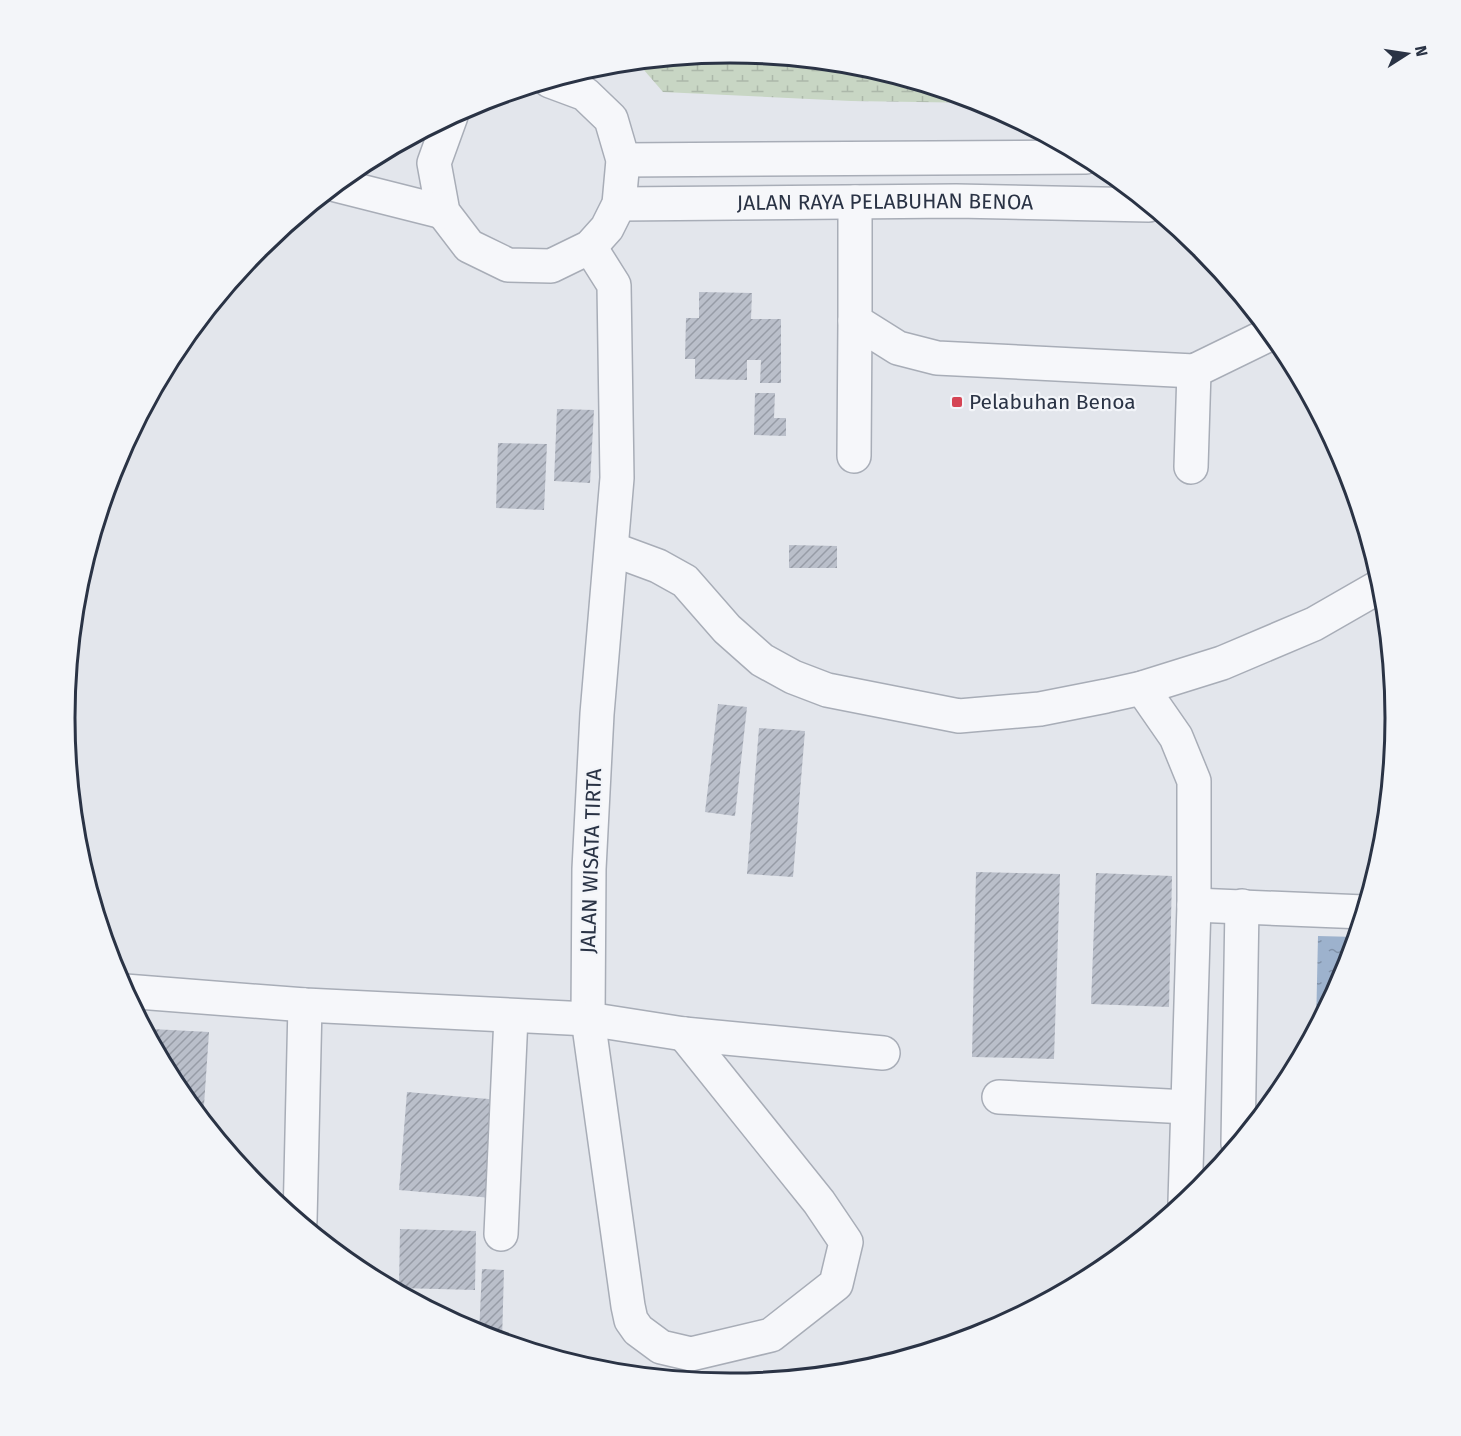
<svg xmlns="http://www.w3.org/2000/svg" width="1461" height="1436" font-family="'Fira Sans',sans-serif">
<defs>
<pattern id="wetland-marsh" width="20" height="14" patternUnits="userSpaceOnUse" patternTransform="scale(1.5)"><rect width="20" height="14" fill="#c8d6c4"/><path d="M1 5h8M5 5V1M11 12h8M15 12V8" fill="none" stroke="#acb8aa"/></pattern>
<pattern id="water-ripples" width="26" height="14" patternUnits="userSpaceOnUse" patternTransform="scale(1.5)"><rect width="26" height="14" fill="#9db2cd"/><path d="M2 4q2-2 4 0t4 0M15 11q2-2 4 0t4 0" fill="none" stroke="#8091a8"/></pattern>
<pattern id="building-hatch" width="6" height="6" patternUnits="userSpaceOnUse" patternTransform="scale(1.5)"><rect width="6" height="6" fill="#babfca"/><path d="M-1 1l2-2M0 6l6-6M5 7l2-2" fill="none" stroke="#979ca6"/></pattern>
</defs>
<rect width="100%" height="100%" fill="#e3e6ec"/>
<path fill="url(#wetland-marsh)" d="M730,53L861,65L983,103L851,101L663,92L637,62Z"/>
<path fill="url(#water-ripples)" d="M1318,936L1356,937L1345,973L1316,1028Z"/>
<path fill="url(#building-hatch)" d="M699,292L752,293L751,319H781V383H760L761,360H747V380L695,379V359H685L686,318H699Z
M755,393H775L774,418H786V436L754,435Z
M557,409L594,410L590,483L554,481Z
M498,443L547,444L544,510L496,508Z
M789,545L837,546V568H789Z
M718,704L747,707L735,816L705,812Z
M759,728L805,731L793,877L747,874Z
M976,872L1060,874L1054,1059L972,1057Z
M1096,873L1172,876L1169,1007L1091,1004Z
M152,1029L209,1032L203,1120L177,1087L152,1040Z
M407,1092L500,1100L492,1198L399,1190Z
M400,1229L476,1231L475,1290L399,1288Z
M482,1269L504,1270L502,1341L479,1334Z"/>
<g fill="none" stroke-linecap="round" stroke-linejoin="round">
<g stroke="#a8adb7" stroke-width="36">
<g id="minor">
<path d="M451,116L434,163L443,212L469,246L508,265L551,266L590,247L607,228L619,204L623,160L611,119L585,94L550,81"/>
<path d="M623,160L1086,157"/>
<path d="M336,185L443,212"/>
<path d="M855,202V321L898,348L937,358L1194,371L1272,333"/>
<path id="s1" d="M619,204L956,201L1149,205"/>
<path d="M590,247L614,285L617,478L597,714L589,869L588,1019L628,1306L631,1320L638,1330L661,1347L691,1354L771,1335L836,1284L846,1242L819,1202L684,1034"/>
<path d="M854,456L855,321"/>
<path d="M1191,467L1194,371"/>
<path d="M612,549L658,566L685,581L727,629L762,660L793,677L827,690L959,716L1040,709L1106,696L1142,688L1222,663L1314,624L1382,585"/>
<path d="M1142,688L1176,737L1194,781V905L1185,1202"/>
<path d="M1194,905L1364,912"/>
<path d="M125,991L305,1005L588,1019L684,1034L883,1053"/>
<path d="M999,1097L1187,1107"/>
<path d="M1238,1144L1242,906"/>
<path d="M300,1221L305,1005"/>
<path d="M501,1234L511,1017"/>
</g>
</g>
<use href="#minor" stroke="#f6f7fa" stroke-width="33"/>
</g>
<rect fill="#d54454" stroke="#f3f5f9" stroke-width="2" x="951" y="396" width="12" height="12" rx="3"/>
<g text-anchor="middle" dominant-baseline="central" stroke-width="4.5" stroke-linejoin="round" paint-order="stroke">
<g font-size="21" fill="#2a3345" stroke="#f3f5f9">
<text stroke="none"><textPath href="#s1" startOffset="266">JALAN RAYA PELABUHAN BENOA</textPath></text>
<text transform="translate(591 861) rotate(-88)">JALAN WISATA TIRTA</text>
</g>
<g font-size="21" fill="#2a3345" stroke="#f3f5f9" text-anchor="start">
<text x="969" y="402">Pelabuhan Benoa</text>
</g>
</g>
<path d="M0 0H1461V1436H0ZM75 718a655 655 0 1 1 1310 0a655 655 0 1 1-1310 0Z" fill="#f3f5f9" fill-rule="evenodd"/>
<path fill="none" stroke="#2a3345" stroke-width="3" d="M75 718a655 655 0 1 1 1310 0a655 655 0 1 1-1310 0Z"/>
<g transform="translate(1407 54) rotate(78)" stroke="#f3f5f9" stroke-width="4.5" paint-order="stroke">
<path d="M0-4.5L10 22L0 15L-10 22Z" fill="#2a3345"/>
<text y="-9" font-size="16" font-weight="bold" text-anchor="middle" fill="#2a3345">N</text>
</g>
</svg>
